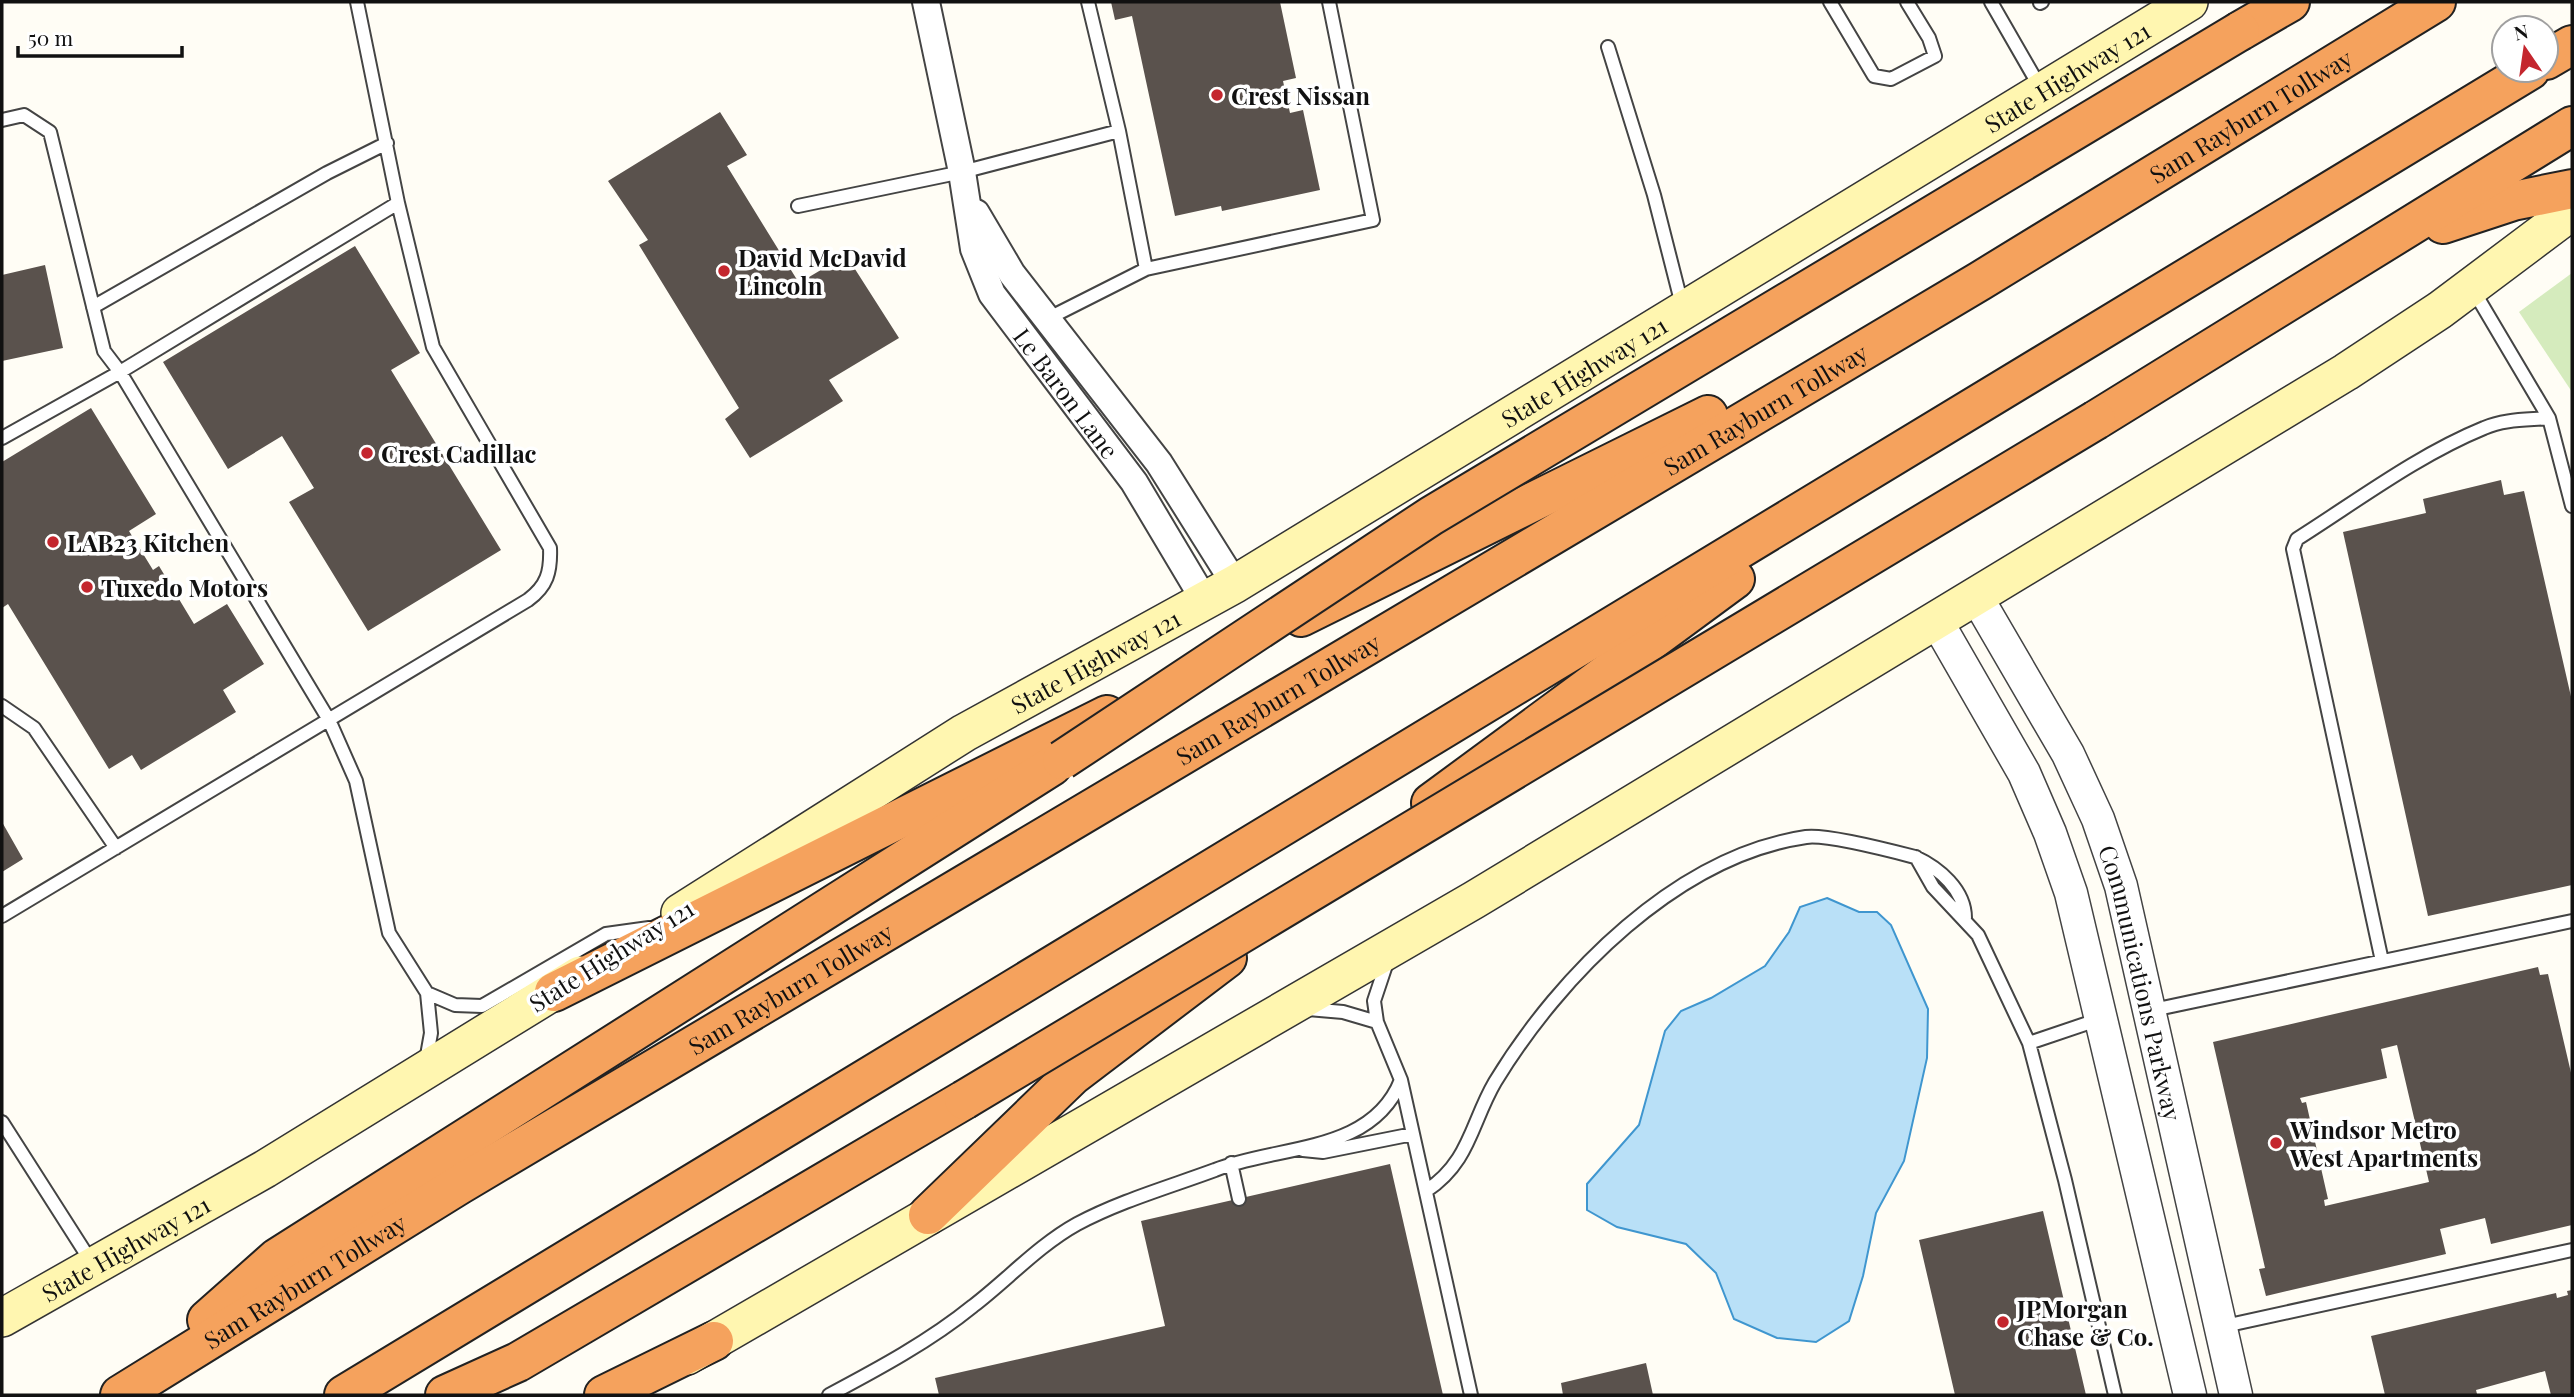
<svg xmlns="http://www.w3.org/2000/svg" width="2574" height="1397" font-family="'Playfair Display',serif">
<rect width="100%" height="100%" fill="#fffdf5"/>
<path fill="#d5ebbd" d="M2572,273V392L2519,312Z"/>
<path fill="#b9e0f7" stroke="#3f96cf" stroke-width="2" d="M1827,898L1859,912H1877L1891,925L1928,1009L1927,1058L1904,1161L1876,1213L1863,1276L1849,1321L1816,1342L1777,1338L1734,1319L1716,1273L1686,1244L1617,1227L1587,1210V1184L1639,1125L1665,1031L1681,1011L1711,998L1765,966L1789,932L1800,907Z"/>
<path fill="#5a524d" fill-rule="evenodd" d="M1111,2H1280L1296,78L1283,81L1290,113L1303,110L1320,190L1222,211L1221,206L1175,216L1132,16L1115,20Z
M720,112L747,155L727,166L799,283L846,255L899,338L829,380L843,401L750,458L725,419L739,408L639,245L648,240L608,181Z
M355,246L420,353L391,370L501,550L368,631L289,502L314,488L282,436L228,469L163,362Z
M45,265L63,348L2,361V275Z
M91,408L156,514L129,531L153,570L159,566L194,624L227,604L264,664L223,690L236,712L141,770L132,755L109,769L8,604L2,608V462Z
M2501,480L2504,495L2524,491L2572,701V885L2428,916L2343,532L2426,513L2423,499Z
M2,822L23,859L2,872Z
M2538,967L2540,975L2548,974L2572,1077V1225L2491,1244L2485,1218L2440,1229L2446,1254L2266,1296L2259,1269L2265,1268L2213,1042ZM2397,1045L2429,1182L2325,1206L2324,1200L2328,1199L2306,1102L2302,1103L2300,1098L2387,1078L2381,1049Z
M1390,1164L1443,1395H939L935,1378L1165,1326L1141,1221Z
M2043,1211L2086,1395H1955L1919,1240Z
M2572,1290V1395H2551L2545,1371L2476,1390L2477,1394L2470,1395H2385L2371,1336L2556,1293L2557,1298L2568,1295L2567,1291Z
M1646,1363L1653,1395H1563L1561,1383Z"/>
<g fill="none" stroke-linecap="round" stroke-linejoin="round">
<g stroke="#444" stroke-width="16">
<path id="service" d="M357,2L398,203L120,372L329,720L356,781L389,933L427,993L431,1033L426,1061
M1088,2L1119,131L1146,269
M1830,2L1874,76L1891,79L1935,56L1929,38L1907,2
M1991,2L2041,89
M2040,3L2042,2
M1608,47L1654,195L1682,305
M2,120L24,115L50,132L104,351L120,372L2,438
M798,206L962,172L1119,131
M2472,288L2549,418L2572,506
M93,307L327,173L387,143
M1047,319L1146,269L1373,220L1329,2
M2,706L34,728L116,848
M1916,857L1933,887L1978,935L2029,1043
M2,916L528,600C547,586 551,572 550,548L433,347L398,203
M1388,959L1374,1001L1377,1022L1401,1080L1471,1395
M2382,961L2293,549L2297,539C2357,501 2418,455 2484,428C2504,419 2527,420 2549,418
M427,993L455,1005L482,1006L606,934L649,928
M1308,1009L1343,1012L1377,1022
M2148,1011L2572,921
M2100,1019L2029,1043L2065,1180L2115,1395
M2,1122L92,1263
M1303,1150L1323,1152L1413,1134
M1231,1163L1239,1199
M1426,1191C1470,1162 1471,1123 1495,1082C1560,975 1677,856 1806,837C1827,834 1892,851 1915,857C1939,868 1965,890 1965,918
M2220,1327L2572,1250
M829,1395C878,1369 930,1341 973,1306C1007,1280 1039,1245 1077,1224C1120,1201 1169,1187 1215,1170C1278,1145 1372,1154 1401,1080"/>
</g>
<g stroke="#444" stroke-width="30">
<g id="minor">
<path id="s1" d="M926,2L962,172L974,249L992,294L1134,482L1205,601"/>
<path d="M976,213L1012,274L1159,463L1235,584"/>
</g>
</g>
<g stroke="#444" stroke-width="35">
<g id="tertiary">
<path id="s2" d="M1976,596L2068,754L2098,819L2121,886L2236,1395"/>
<path d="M1936,620L2024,773L2050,833L2071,893L2190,1395"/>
</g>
</g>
<g stroke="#333" stroke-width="40">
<g id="secondary">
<path id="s3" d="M680,913L964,733L1235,584L2189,2"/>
<path id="s4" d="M2,1318L265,1169L580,975"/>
<path d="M687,1356L1474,900L2346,372L2440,310L2572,211"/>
</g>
</g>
<g stroke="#222" stroke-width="42">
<g id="motorway">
<path d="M2240,31L2290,2"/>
<path d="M2546,60L2572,45"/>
<path d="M2443,224L2513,201L2572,189"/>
<path d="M2096,420L2572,126"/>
<path d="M1301,617L1708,415"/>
<path d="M1431,803L1735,579"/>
<path d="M554,992L1107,715"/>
<path d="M928,1215L1073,1075L1227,958"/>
<path d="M207,1320L277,1258L1052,766"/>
<path id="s5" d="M120,1395L459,1185L1980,281L2436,2"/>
<path d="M344,1395L2530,70"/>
<path d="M445,1395L518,1362L964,1100"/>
<path d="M604,1395L714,1341"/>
</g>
</g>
<use href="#service" stroke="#fff" stroke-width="12"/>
<use href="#minor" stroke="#fff" stroke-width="26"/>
<use href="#tertiary" stroke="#fff" stroke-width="32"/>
<use href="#secondary" stroke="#fff6b0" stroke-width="37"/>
<use href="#motorway" stroke="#f5a25d" stroke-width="38"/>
<g stroke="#222" stroke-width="42" stroke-linecap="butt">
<path id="motorway-bridge" d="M1062,760L1431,516L2240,31
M964,1100L2096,420"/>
</g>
<use href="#motorway-bridge" stroke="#f5a25d" stroke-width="38"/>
</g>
<g fill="#c4262e" stroke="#fff" stroke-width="2.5">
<circle cx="1217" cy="95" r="7"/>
<circle cx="724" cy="271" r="7"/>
<circle cx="367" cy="453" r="7"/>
<circle cx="53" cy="542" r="7"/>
<circle cx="87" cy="587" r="7"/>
<circle cx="2276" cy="1143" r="7"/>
<circle cx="2003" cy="1322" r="7"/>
</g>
<g text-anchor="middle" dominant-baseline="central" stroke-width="7" stroke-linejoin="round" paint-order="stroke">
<g font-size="24" fill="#111" stroke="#fff">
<text stroke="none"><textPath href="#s3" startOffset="1620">State Highway 121</textPath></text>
<text stroke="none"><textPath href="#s5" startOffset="2485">Sam Rayburn Tollway</textPath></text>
<text stroke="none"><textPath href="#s3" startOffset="1054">State Highway 121</textPath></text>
<text stroke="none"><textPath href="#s1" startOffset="424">Le Baron Lane</textPath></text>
<text stroke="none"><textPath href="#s5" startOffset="1918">Sam Rayburn Tollway</textPath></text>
<text stroke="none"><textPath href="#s3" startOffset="486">State Highway 121</textPath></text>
<text stroke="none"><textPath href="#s5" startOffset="1351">Sam Rayburn Tollway</textPath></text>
<text transform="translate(611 955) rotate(-32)">State Highway 121</text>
<text stroke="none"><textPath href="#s2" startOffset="424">Communications Parkway</textPath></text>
<text stroke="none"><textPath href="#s5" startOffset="784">Sam Rayburn Tollway</textPath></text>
<text stroke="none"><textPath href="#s4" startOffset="142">State Highway 121</textPath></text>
<text stroke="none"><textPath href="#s5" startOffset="217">Sam Rayburn Tollway</textPath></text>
</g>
<g font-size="24" font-weight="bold" fill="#111" stroke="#fff" text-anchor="start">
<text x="1231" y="95">Crest Nissan</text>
<text x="738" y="257">David McDavid<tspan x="738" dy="28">Lincoln</tspan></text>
<text x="381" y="453">Crest Cadillac</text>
<text x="67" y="542">LAB23 Kitchen</text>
<text x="101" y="587">Tuxedo Motors</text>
<text x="2290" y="1129">Windsor Metro<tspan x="2290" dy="28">West Apartments</tspan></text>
<text x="2017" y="1308">JPMorgan<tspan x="2017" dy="28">Chase &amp; Co.</tspan></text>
</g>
</g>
<rect width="2574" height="1397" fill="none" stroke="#111111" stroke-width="7"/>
<g transform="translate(2525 49) rotate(347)"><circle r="33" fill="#ffffff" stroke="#a0a0a0" stroke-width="2"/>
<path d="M0-5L12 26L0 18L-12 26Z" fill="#c4262e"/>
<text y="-10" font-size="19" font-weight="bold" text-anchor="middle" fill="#111111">N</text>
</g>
<path d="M18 46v10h164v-10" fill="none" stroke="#111111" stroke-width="3.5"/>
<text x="28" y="46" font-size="21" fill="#111111" stroke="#ffffff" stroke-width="5" paint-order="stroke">50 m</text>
</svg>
